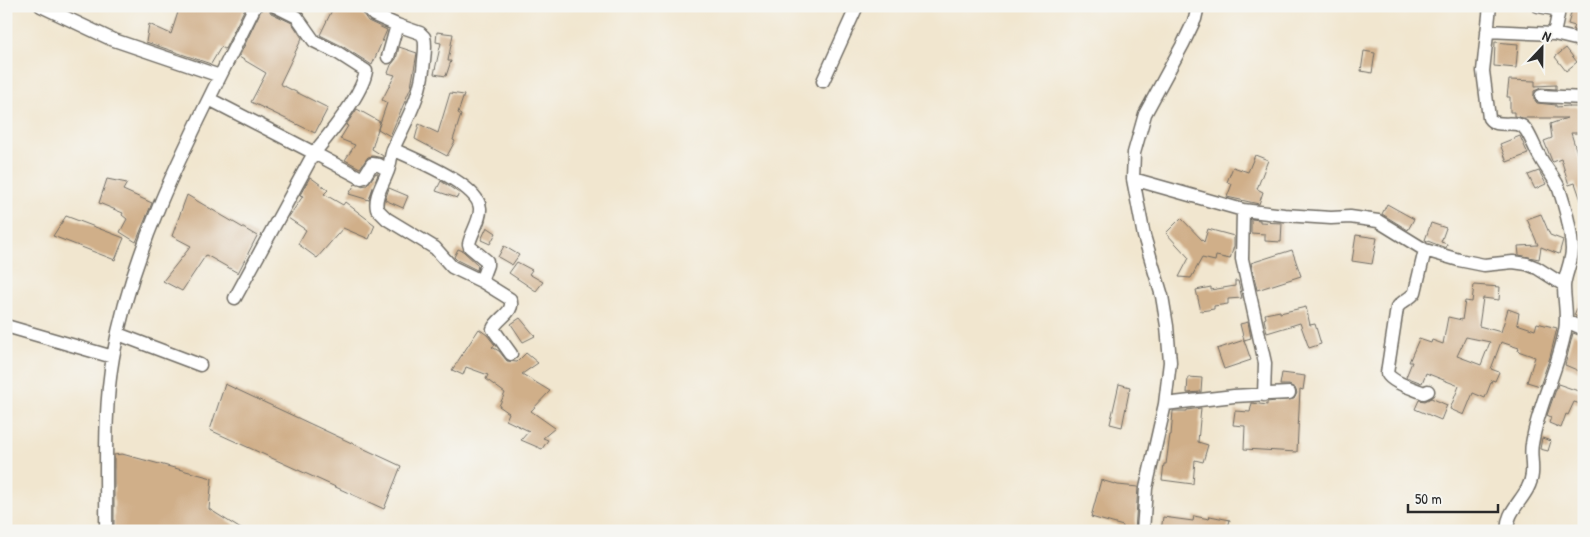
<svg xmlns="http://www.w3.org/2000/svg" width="1590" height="537" font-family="'Patrick Hand',sans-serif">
<rect width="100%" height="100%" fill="#f6f6f2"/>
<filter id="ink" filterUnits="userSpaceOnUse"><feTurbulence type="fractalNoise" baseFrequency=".02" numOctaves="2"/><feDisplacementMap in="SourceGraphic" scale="10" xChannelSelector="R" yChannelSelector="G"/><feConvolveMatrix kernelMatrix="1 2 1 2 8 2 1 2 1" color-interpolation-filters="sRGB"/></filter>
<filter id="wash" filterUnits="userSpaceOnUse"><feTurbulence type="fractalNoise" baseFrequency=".0096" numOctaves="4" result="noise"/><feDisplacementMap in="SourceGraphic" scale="20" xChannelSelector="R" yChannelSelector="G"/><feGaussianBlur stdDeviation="1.12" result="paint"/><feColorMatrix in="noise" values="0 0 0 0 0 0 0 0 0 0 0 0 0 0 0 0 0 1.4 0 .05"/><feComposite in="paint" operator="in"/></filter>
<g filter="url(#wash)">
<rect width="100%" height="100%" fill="#f1e6cf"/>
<g id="blocks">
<path fill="#d0af89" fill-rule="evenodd" d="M180,6H246L225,49L221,47L211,64L146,42L149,24L171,34Z
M263,6H267L271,13L292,23L302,38L280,84L328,108L315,133L251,102L266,73L239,57Z
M334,6H362L363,14L368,21L387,30L372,65L342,46L320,35Z
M1573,6H1584V33L1573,30L1575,26L1568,24Z
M437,32L453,34L448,61H451L446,76L434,74L441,43L436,42Z
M1495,42L1518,44L1516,68L1494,66Z
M399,47L417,53L411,87L390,136L378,129L387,103L382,100L395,75L388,73L391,65L396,59Z
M1566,48L1577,62L1566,71L1555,57Z
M1364,51L1375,53L1372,73L1361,71Z
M1509,80L1535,81V86L1556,85V89L1541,88L1534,91V99L1537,103L1556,105V107L1569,106V107H1584V133H1571L1584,175V203H1582L1575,183L1569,185L1561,159L1553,162L1552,161L1544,141L1552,138L1550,124L1567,118H1523L1514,116V112H1510V97H1507Z
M450,93L464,95L458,113L461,115L453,140L455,141L447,156L415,139L419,124L438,133Z
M357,109L380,122L372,149L383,156V158L373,156L368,157L360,168L345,160L355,145L340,139L348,126L346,125Z
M1520,136L1528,154L1507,162L1500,144Z
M1255,155L1268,160L1257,189L1263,192L1259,204L1227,197L1232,184L1227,182L1233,167L1248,172Z
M1539,171L1546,184L1535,189L1528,175Z
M376,173L378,174L369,200L349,194L355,184L361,186L367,185Z
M310,177L328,190L324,194L343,205L345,202L375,225L369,239L343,228L317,258L298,244L306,230L288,218L303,196L300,195Z
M107,179L127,183L123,190L152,203L136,242L120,232L127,219L122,215L123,213L99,203Z
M441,181L459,193L457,198L436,191Z
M389,188L408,196L403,208L385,200Z
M187,195L257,236L238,273L206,255L182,291L163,281L191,246L172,236Z
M1387,204L1414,219L1408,230L1382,214Z
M1541,214L1550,235L1563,240L1559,254L1541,247L1539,259L1519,255L1518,246L1538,245L1527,219Z
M66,216L124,238L115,260L53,236Z
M1181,218L1204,242L1208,229L1234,236V246L1230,259L1216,256L1215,261L1202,258L1191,278L1179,277L1189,258L1166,233Z
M1251,219L1260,220V222L1282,223L1281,242L1265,241V234L1251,233Z
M1431,223L1446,228L1441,242L1447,244L1446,248L1425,240Z
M487,227L496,233L490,244L481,240Z
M1356,235L1377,238L1372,264L1352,261Z
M504,246L519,255L512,265L498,257Z
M458,249L463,251L478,265L477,270L457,260L454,257Z
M1292,250L1301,276L1257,290L1251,263Z
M517,262L532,270L529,274L543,282L536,291L509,273Z
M1235,281H1238L1242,298L1228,299V304L1214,306V309L1201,311L1196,290L1211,287V290L1235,286Z
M1474,285L1500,287L1499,300L1483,298L1479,326L1501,332L1508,309L1519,313L1517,324L1535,330L1537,323L1557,328L1550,357L1540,386L1527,382L1535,357L1518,351L1519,348L1501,342L1491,369L1499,372L1495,381L1492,380L1485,398L1473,393L1464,415L1450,409L1459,386L1426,373L1422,383L1406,377L1412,362H1409L1419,339L1431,343L1432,340L1443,344L1448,317L1462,320L1465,301L1472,302ZM1466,337L1490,342L1481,365L1457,356Z
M1584,294V320L1574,315Z
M1306,307L1310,325L1315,324L1321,344L1309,348L1300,323L1267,333L1264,319L1266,318L1265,314L1280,311V313Z
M520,318L535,336L523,342L511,324Z
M1248,322L1251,338L1244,340L1240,324Z
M479,329L487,335L495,345L492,347L499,351L507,361L517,362L526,353L538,363L522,374L550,391L531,411L555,428L543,438L548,440L542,449L521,440L529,431L506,420L509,413L499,406L505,393L486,379L488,375L466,367L463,375L452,370Z
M1573,333L1584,337V373L1565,365Z
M1244,340L1251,360L1224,369L1217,349Z
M1282,373L1305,376L1303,390L1300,389L1297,452L1244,449L1245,426L1233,425L1235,411L1250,412L1252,403L1267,405V402L1294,399L1297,393L1295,388L1289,385H1280Z
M1188,377L1202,378L1201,392L1187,393Z
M225,384L401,466L384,509L210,430Z
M1119,384L1130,387L1122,427L1110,424Z
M1558,384L1584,393V405L1574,402L1568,415L1566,414L1561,428L1549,423L1551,417L1547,415Z
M1431,398L1447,405L1441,420L1415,409L1419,400L1425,401Z
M1201,408L1198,442L1208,445L1203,462L1195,460L1193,484L1162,480L1164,464H1166L1170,435H1171L1173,411H1187V410Z
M1542,438L1551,441L1548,451L1540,449Z
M122,454L212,478L209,509L244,531H114V455Z
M1101,480L1118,485L1138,487L1135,531H1123V526L1091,517Z
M1194,516L1209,519L1210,516L1230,520L1227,531H1161L1163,517L1193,521Z"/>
</g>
</g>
<g filter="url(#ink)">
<use href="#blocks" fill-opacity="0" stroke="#706c64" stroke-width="1"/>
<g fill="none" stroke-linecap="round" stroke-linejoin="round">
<g stroke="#706c64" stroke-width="15">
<path id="minor" d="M41,6L111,39L220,76
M275,6L297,17L314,41L338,53L366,71C363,93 329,135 314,153L361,178L364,177L372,164L379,165L388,170
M370,6L371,12L374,15L397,25L388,57
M1490,6L1483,71L1489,118C1497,130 1518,117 1526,130C1532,139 1535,149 1540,157C1545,167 1553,176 1558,186C1565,206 1571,228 1572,249C1572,262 1565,274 1564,286C1564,301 1568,316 1565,331C1558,370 1538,405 1532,444C1530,454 1533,463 1532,474C1530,497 1504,510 1508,531
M1538,6L1559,10L1564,6
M397,25L420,33L424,37C426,44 425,52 424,60C422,94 408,117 394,147C390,155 391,165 387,173C383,184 374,197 377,209L387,219L435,248L452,267L481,281L510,299C516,312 497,318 493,329L511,354
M1487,31L1554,34L1584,41
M1554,34L1559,10
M823,81L857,6
M1541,96L1584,98
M209,99L314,153L235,298
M393,149C413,159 478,184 480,208C481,220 471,233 469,244L470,247L487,261V265L481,281
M1133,179L1243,210L1284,215L1331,218L1350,217L1378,221L1425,250L1459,260L1484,265L1513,262L1527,264L1537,268L1564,285
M1243,210L1242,259L1265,363L1264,395
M1425,250L1415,292C1411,299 1402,300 1397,308L1387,373C1392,383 1413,388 1424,393L1428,391
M1566,321L1584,329
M6,326L113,357
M118,334L200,365
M1165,404L1234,396L1289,393
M106,531C107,474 103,413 113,357C135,232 200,119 255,6
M1143,531L1146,488L1165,404L1170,362L1167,326L1162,296L1144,236L1133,179L1134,153L1145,114L1183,44L1195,19L1198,6"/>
</g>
<use href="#minor" stroke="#fff" stroke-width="12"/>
</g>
</g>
<rect width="1590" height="537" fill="none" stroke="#f6f6f2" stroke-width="25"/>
<g transform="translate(1542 48) rotate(22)" stroke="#f6f6f2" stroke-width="4" paint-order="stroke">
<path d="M0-4L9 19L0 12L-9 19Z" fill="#2b2b2b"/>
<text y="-8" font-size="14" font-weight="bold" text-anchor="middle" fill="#2b2b2b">N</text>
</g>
<path d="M1408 504v8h90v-8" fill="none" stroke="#2b2b2b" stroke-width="2.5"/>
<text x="1415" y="504" font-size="15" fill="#2b2b2b" stroke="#f6f6f2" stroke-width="4" paint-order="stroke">50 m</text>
</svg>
